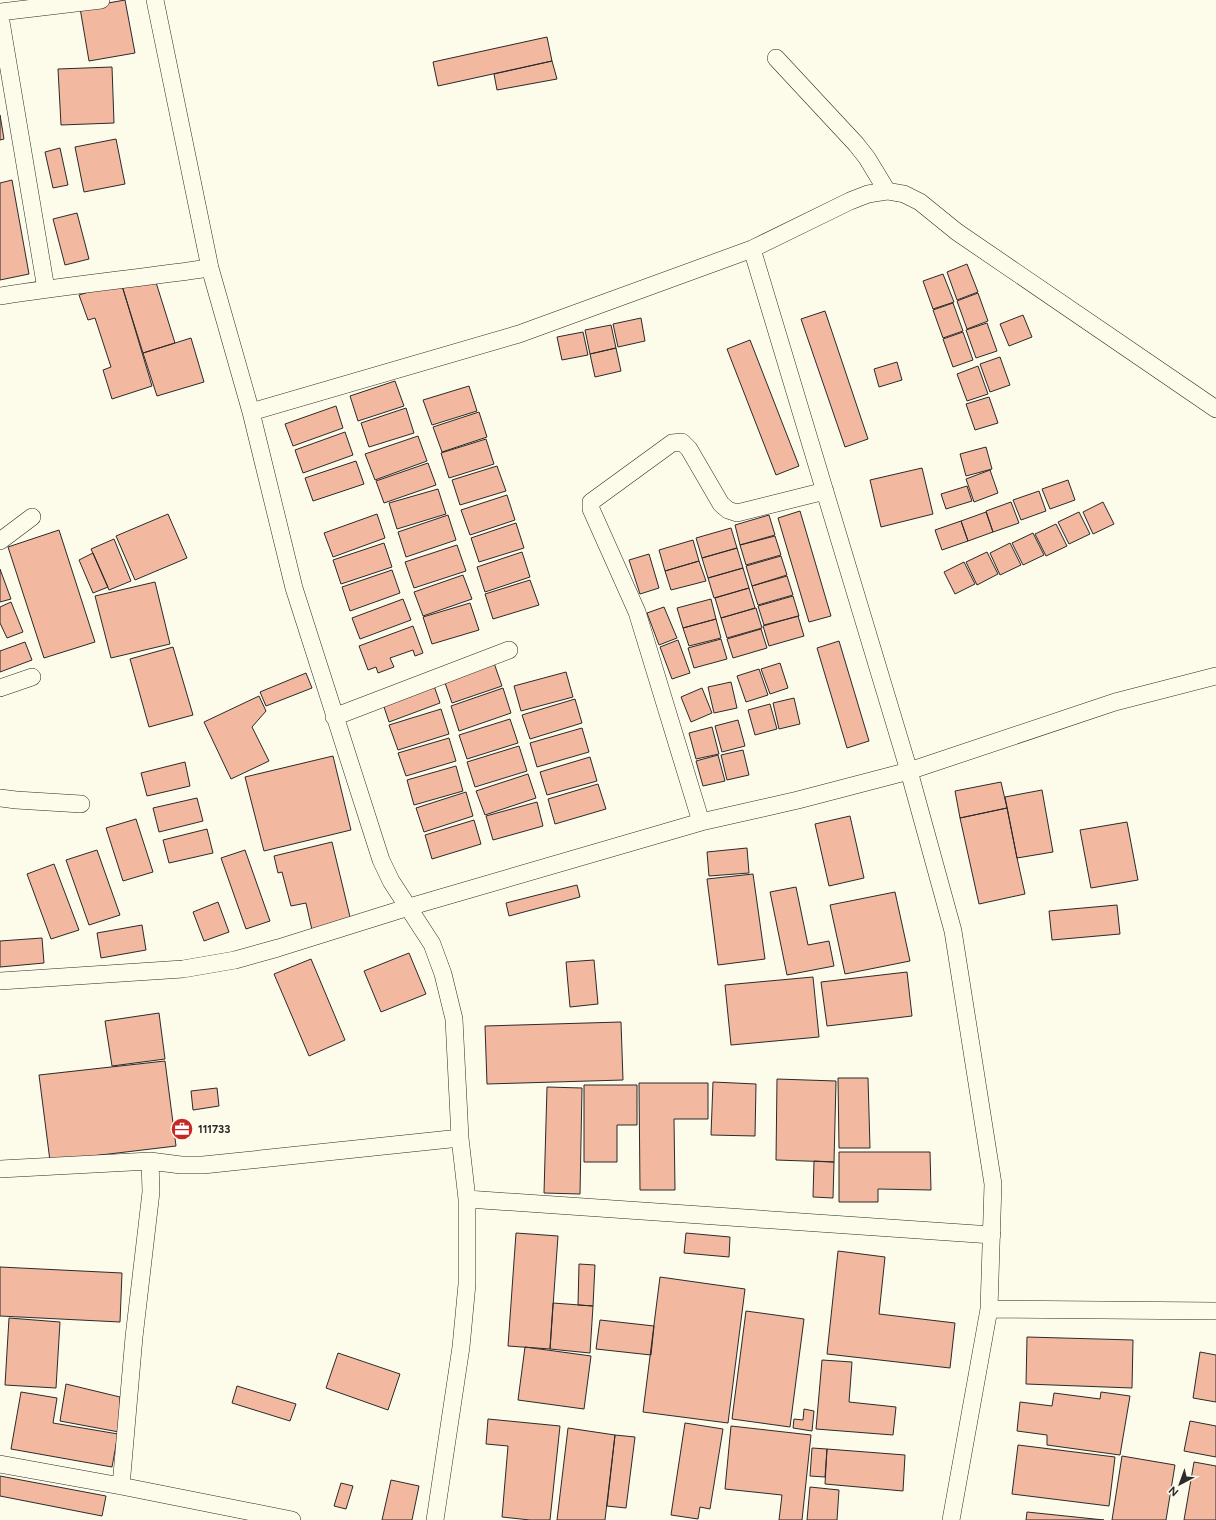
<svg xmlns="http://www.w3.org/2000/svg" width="1216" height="1520" font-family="Figtree,sans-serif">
<rect width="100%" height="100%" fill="#fdfbea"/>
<path fill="#f2b8a0" stroke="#2b2b2b" d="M125,0L135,53L89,61L80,8Z
M547,37L552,61L438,86L433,62Z
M552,61L557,79L497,90L494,74Z
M112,67L114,123L61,125L58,69Z
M0,115L4,139L0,140Z
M116,139L125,184L84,192L75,147Z
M60,148L68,185L53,188L45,152Z
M12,180L29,274L0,280V183Z
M77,213L89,259L65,265L53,219Z
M967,264L978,292L957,300L947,272Z
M943,274L954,302L933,309L923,281Z
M154,276L175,343L143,353L122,286Z
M121,282L152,386L112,399L103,370L111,367L95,318L88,320L79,295Z
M978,293L988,321L967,329L957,301Z
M953,303L963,331L943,338L933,310Z
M825,311L868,439L845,447L801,319Z
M1023,315L1032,337L1009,346L1000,324Z
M641,318L645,341L618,347L613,324Z
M987,323L997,351L976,358L966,330Z
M611,325L616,348L590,354L585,330Z
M583,332L588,355L562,360L557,337Z
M963,332L973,360L953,367L943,339Z
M191,338L204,382L157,396L143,353Z
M750,340L799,466L776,475L727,349Z
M616,348L621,371L595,377L590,354Z
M1000,357L1010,385L990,392L980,364Z
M897,362L902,380L879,387L874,369Z
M978,366L988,394L967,401L957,374Z
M395,381L404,406L358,421L350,396Z
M469,386L477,411L432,425L423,400Z
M989,397L998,423L975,430L966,404Z
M336,406L343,428L293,446L285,424Z
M406,408L414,433L369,447L361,423Z
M479,412L487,437L442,452L433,427Z
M345,432L353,455L303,473L295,450Z
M418,436L427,461L375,480L365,454Z
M486,439L494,464L449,478L441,453Z
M986,447L992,469L966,476L960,454Z
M356,461L364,484L313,501L305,478Z
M428,463L436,485L384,503L376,481Z
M497,466L506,491L460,505L452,480Z
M922,468L933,514L881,527L870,480Z
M990,470L998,493L974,502L966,479Z
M1068,480L1075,500L1050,509L1042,489Z
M967,486L972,501L946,509L941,494Z
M438,489L446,514L397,529L389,503Z
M1039,491L1046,511L1021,520L1013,500Z
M507,495L515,520L470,535L461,510Z
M1011,502L1019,523L993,532L986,511Z
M1103,502L1114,524L1093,534L1083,512Z
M800,511L831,616L809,622L778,518Z
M986,512L993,532L968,541L961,521Z
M1079,512L1090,534L1069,544L1058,522Z
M168,514L187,558L135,580L116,536Z
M377,514L385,538L333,557L324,533Z
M448,515L456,540L406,557L398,532Z
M769,515L775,535L740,545L735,525Z
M961,521L968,541L942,550L935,530Z
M516,523L524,548L479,562L471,538Z
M1056,524L1067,546L1046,556L1035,534Z
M731,528L737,548L702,558L696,538Z
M59,530L95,642L44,658L8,547Z
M1033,533L1044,555L1023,565L1012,543Z
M775,536L781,555L746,565L740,545Z
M114,539L131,581L109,590L91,549Z
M693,540L699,561L665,571L659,550Z
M384,543L392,567L341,584L333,560Z
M1010,543L1021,565L1000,575L990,553Z
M457,545L466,571L414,588L405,562Z
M737,548L743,568L708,578L702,558Z
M522,552L530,577L485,592L477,567Z
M987,552L998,574L977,585L966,562Z
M93,553L108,587L93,593L79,560Z
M649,554L659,588L640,594L629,560Z
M781,556L787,575L752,586L746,566Z
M699,561L706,581L671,590L665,571Z
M964,562L975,584L955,594L944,572Z
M743,568L749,588L714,598L708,578Z
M0,569L11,599L0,602Z
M392,570L400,593L350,611L342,587Z
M463,575L472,599L423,616L414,592Z
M787,576L793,595L758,605L752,586Z
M530,580L539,605L493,619L485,594Z
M155,582L170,644L111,658L95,596Z
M749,588L755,608L721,618L715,598Z
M793,596L799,616L764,625L758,606Z
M403,599L411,620L360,639L352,618Z
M711,599L716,619L683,628L677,608Z
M11,602L23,632L7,638L0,623V607Z
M470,603L479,630L432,644L423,617Z
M664,607L677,638L659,645L647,613Z
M756,608L762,628L727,638L721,618Z
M798,616L804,636L769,646L763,626Z
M716,619L721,638L689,646L683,628Z
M413,626L423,653L415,656L413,650L390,658L394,667L378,673L376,667L368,670L359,646Z
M761,629L767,648L733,658L727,639Z
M721,639L727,659L694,668L688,648Z
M678,640L690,673L672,679L660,647Z
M839,641L869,741L847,748L817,648Z
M25,642L32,660L0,672V651Z
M173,647L193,715L149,727L130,659Z
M494,663L502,686L452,703L444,680Z
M780,663L788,688L770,694L761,669Z
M759,669L768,695L746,702L737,676Z
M566,672L573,697L521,711L514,686Z
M306,673L312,688L266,706L260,692Z
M731,682L737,708L714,713L708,687Z
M433,683L440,703L389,722L382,701Z
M503,688L511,713L459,731L451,706Z
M702,688L712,713L691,722L681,697Z
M259,696L266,711L252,727L269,761L231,779L204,722Z
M794,698L800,724L779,729L773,703Z
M575,699L582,723L530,739L522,715Z
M770,704L777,729L755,735L748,710Z
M441,709L449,734L398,750L389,725Z
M510,719L518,743L467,759L459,735Z
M738,720L745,746L722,752L715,726Z
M712,727L719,754L696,759L689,733Z
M582,728L589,752L537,767L530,743Z
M449,738L456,761L406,776L398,753Z
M519,746L527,771L475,787L467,762Z
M743,750L749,775L727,780L721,755Z
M718,755L725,781L703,786L696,761Z
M333,756L351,830L264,851L245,777Z
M590,757L597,781L547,795L540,772Z
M185,762L190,786L147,796L141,773Z
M456,766L463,791L414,805L407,780Z
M528,774L536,798L485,815L476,791Z
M1001,782L1007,808L960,818L955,791Z
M598,784L606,809L555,824L548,799Z
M1042,790L1053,852L1017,858L1005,797Z
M466,792L473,816L424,832L416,808Z
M197,798L203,821L159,832L153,808Z
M537,802L543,826L493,840L486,816Z
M1007,808L1017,858L1025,894L979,904L960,818Z
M850,816L864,878L829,886L815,824Z
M136,819L153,872L123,881L106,828Z
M474,820L481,844L432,859L425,835Z
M1127,822L1138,880L1091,888L1080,830Z
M207,829L213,853L169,863L163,840Z
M332,842L351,921L312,930L306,903L291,906L282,872L278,873L274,856Z
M747,848L749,873L709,876L707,852Z
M97,850L120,915L89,925L66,860Z
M245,850L270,921L246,929L221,858Z
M54,864L79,930L51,939L27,874Z
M753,874L765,959L718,965L707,879Z
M577,885L580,897L509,916L506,903Z
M796,887L808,945L829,941L834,966L787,975L770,892Z
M895,892L910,961L845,974L830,905Z
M218,902L229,932L204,941L193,912Z
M1117,905L1120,934L1052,940L1049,911Z
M142,925L146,950L101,958L97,933Z
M42,938L44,963L0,967V941Z
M409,953L426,994L381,1012L364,971Z
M311,959L345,1040L309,1056L274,974Z
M594,960L598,1004L570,1007L566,962Z
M907,972L912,1016L827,1026L821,982Z
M813,977L819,1037L731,1045L725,985Z
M159,1013L165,1059L112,1066L105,1021Z
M621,1022L623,1080L487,1084L485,1026Z
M165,1061L176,1146L50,1161L39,1075Z
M838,1078H868L870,1148H839Z
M777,1079L836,1081L834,1162L776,1160Z
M713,1082L756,1084L755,1136L711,1135Z
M639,1083H708V1119H674L675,1190H640Z
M584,1085H637V1125H617V1162H584Z
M547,1087L582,1088L580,1194L544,1193Z
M217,1088L219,1106L193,1110L191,1091Z
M839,1152H930L931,1190L878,1189V1202H839Z
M814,1161L834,1162L833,1198L813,1197Z
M516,1233L558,1236L550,1349L508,1346Z
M686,1233L730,1237L729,1257L684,1253Z
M838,1251L885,1257L879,1314L955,1323L950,1368L827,1354Z
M579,1264L595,1265L593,1306L578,1305Z
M0,1267L122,1273L120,1322L0,1316Z
M660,1277L745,1289L728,1423L643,1412Z
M553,1303L593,1306L590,1353L550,1349Z
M746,1311L804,1319L790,1427L732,1419Z
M9,1318L60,1322L56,1388L5,1385Z
M600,1320L654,1326L651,1355L596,1349Z
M1027,1337L1133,1340L1132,1388L1026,1384Z
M525,1347L591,1356L584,1409L518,1400Z
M1200,1352L1216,1355V1402L1193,1398Z
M338,1353L400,1374L388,1410L326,1388Z
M822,1360L852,1362L849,1402L896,1407L893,1435L816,1429Z
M66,1384L120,1397L119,1432L60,1421Z
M237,1386L296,1404L290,1421L232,1403Z
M21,1392L57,1398L53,1423L118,1434L112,1467L11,1449Z
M1101,1392L1130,1396L1120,1455L1047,1445V1435L1017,1431L1020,1402L1052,1406L1054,1393L1100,1399Z
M804,1409L814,1411L812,1431L793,1428L794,1419L803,1420Z
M488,1419L560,1426L550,1520H530L502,1517L508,1446L486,1444Z
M1190,1421L1216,1426V1457L1184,1451Z
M685,1423L723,1429L710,1509L700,1507L698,1519L671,1515Z
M731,1426L811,1435L802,1520H779L782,1495L725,1489Z
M568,1428L615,1435L605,1520H557Z
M615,1435L635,1437L626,1508L607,1506Z
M1018,1445L1115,1457L1109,1506L1012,1494Z
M812,1448L827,1449L825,1477L810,1476Z
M827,1449L905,1455L903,1491L825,1484Z
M1122,1456L1175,1465L1166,1520H1112Z
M1194,1462L1216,1466V1520H1184Z
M0,1476L106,1496L102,1516L0,1496Z
M391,1480L419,1486L412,1520H382Z
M341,1483L353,1486L346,1509L334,1506Z
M810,1487L839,1490L837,1520H807Z
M1027,1512L1104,1520H1026Z"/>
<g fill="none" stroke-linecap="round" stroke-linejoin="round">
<g stroke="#2b2b2b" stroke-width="18">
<path id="minor" d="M155,0L210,268L251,412L294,588L381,860L391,881L432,944L443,974L454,1019L460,1138L467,1199V1284L461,1347L435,1520
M0,12L101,0
M0,16L46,289
M776,58L856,144L867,158L887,191
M752,249L909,771L1115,702L1216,676
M0,296C70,285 140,278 210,268
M251,412L519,334L752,249L850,201L868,194L887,191L904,194L920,202L957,232L1216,409
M0,541L32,517
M0,688L32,677
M334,717L509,650
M0,798L16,800L81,804
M701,822L637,612L591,509V502L672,443L682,442L689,449L721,504L728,510L737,513L825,491
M0,981L183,969L235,960L278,948L409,907L701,822L798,800L909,771L953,931L993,1184L989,1309L951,1520
M0,1169L150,1161L181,1165H203L460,1138
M467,1199L992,1235
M989,1309L1216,1311
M0,1464L121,1486L292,1520
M121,1486L134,1337L151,1192L150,1161"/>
</g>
<use href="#minor" stroke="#fdfbea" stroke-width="17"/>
</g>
<defs>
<g id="office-disc" transform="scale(1.15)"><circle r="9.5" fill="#c62828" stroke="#fdfbea"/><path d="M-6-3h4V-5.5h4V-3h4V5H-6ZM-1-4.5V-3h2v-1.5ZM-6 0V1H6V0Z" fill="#fff"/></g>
</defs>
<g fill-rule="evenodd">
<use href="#office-disc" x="182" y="1129"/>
</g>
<g text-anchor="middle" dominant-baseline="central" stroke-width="3" stroke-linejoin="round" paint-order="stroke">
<g font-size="11" font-weight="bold" fill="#2b2b2b" stroke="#fdfbea" text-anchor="start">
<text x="198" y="1129">111733</text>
</g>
</g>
<g transform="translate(1180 1484) rotate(221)" stroke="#fdfbea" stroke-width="3" paint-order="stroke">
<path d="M0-3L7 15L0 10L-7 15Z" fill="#2b2b2b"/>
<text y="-6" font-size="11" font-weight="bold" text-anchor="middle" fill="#2b2b2b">N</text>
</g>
</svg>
